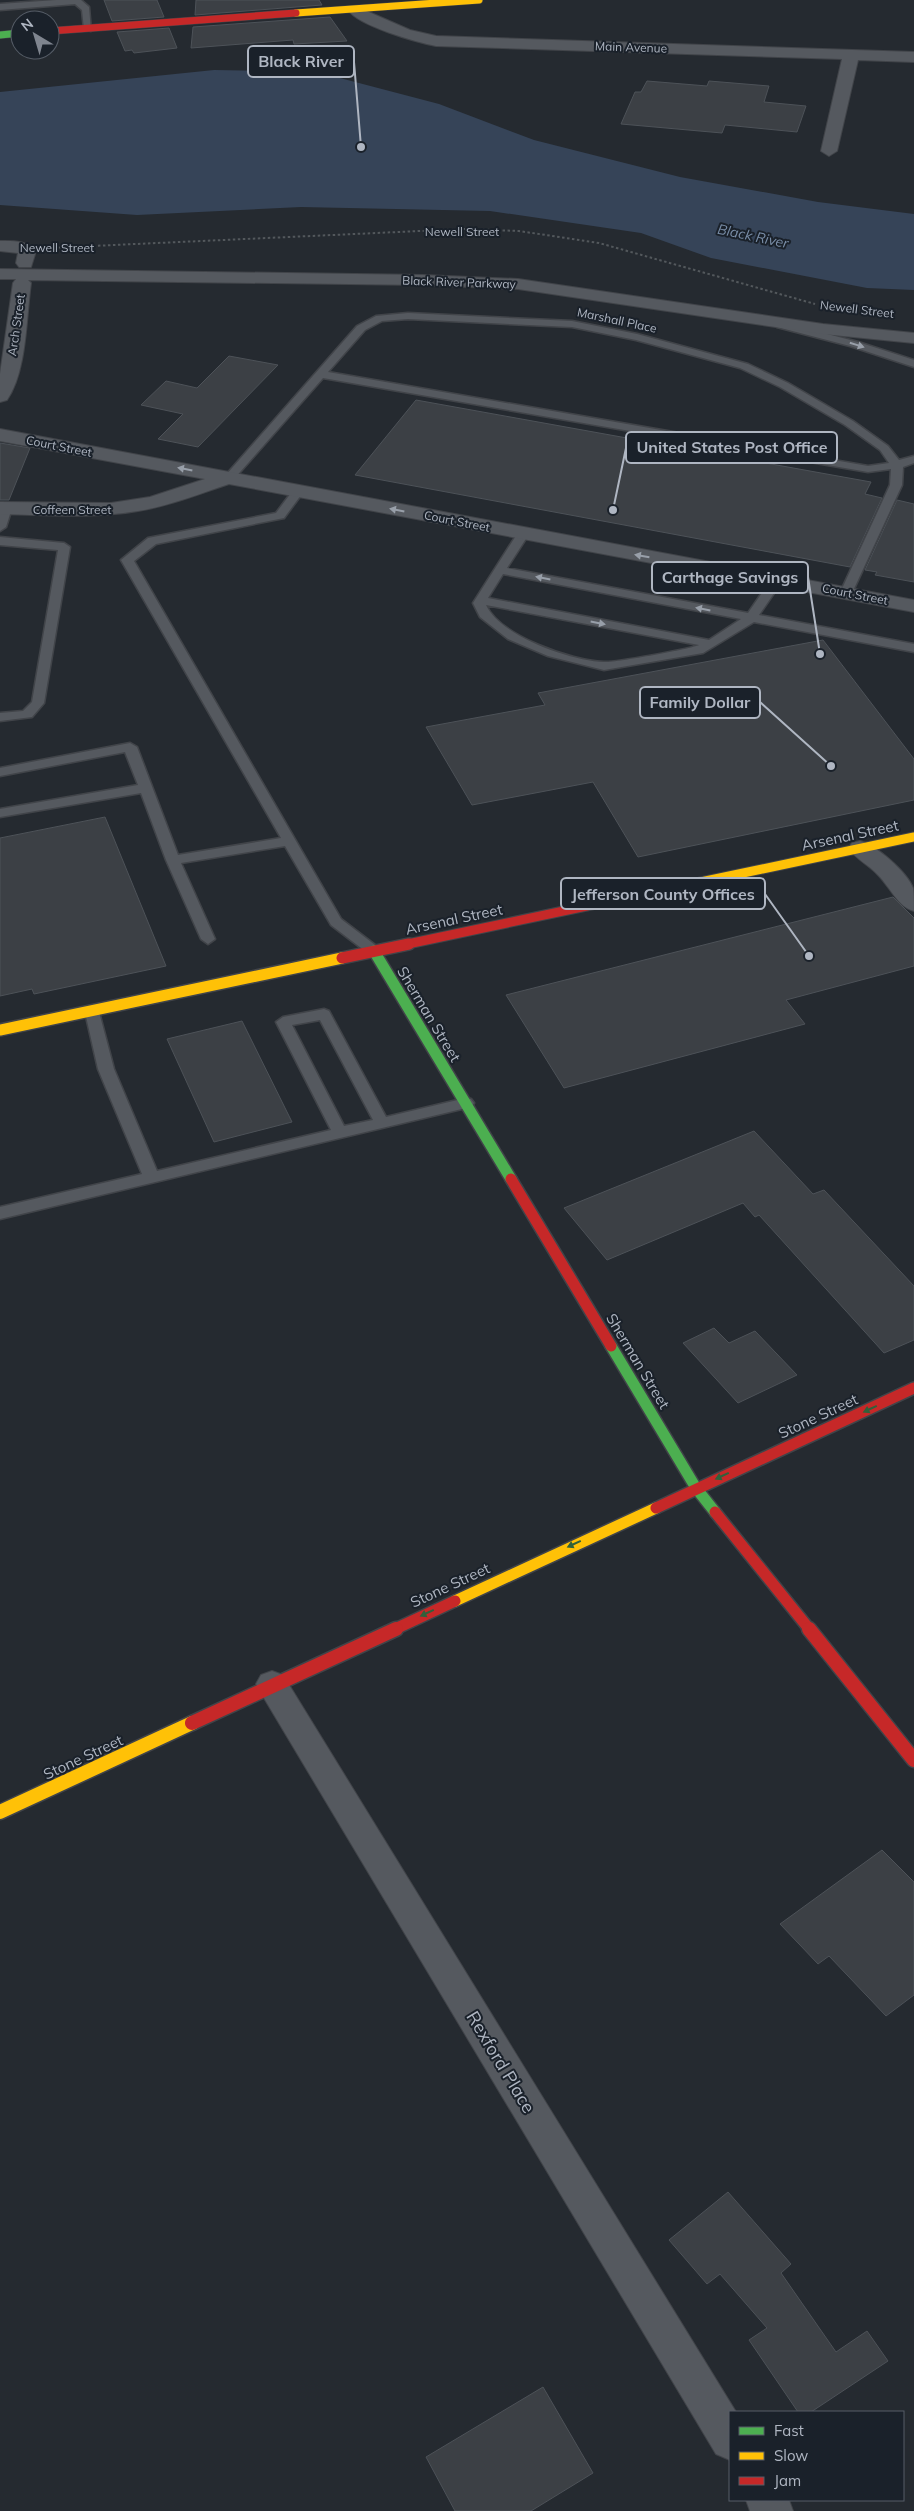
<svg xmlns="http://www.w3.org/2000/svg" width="914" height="2511" font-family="Mulish,sans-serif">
<rect width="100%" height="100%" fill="#252a30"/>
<path fill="#364458" d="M214,70L317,72L439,104L534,140L680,177L818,202L914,214V290L867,288L711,258L641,233L490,211L301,207L137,215L0,205V92Z"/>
<path fill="#3c4045" stroke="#4d5258" d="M104,0H157L164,17L112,21Z
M196,0H319L322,5L195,15Z
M330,17L347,41L294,44L293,40L191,48L193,27Z
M169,28L177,48L134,53L132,50L125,51L117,32Z
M647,81L707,86L709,81L769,86L764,102L806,106L797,132L725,125L722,133L621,124L635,92H641Z
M229,356L278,365L198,447L158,439L183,414L141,405L166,381L197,388Z
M416,400L871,482L865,494L882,498L850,567L355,475Z
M0,443L30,448L9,500H0Z
M897,500L914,504V582L875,575L877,572L865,570Z
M823,640L914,759V800L638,857L593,782L472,805L426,727L545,705L538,693Z
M105,817L166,966L34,994L32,989L0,996V838Z
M893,897L914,918V966L786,1000L805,1024L564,1088L506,995Z
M242,1021L292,1122L214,1142L167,1039Z
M754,1131L813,1194L824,1190L914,1286V1340L884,1353L759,1215L755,1217L743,1203L607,1260L564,1208Z
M714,1328L729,1343L755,1331L797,1375L738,1403L683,1343Z
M882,1850L914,1882V1995L886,2016L829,1956L818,1964L780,1924Z
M728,2192L791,2264L781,2273L836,2352L867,2331L888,2361L811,2412H798L749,2340L767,2328L720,2274L707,2284L669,2240Z
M543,2387L593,2473L531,2511H455L426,2457Z"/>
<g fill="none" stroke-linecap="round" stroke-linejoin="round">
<g stroke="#414449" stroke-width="3">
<path id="lane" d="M56,0H81L89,7L91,31L84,29L82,10L75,4L0,10V4Z
M408,313L572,321L637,334L748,364L788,383L853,421L888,446L899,460L914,456V463L903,467L902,485L852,593L846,597L840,593L890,485L891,469L868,472L323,378L233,480H225V476L357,326L376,316ZM408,319L572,327L636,340L740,368L780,387L845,425L880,450L889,463L868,466L328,372L365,330L382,321Z
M781,322L858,342L914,360V367L850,346L777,327V323Z
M298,488L304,491L284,518L156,544L134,561L341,919L379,948L381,951L379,954H369L331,925L285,846L181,863L215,939L208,944L201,939L166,860L141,793L0,817V809L138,785L125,752L0,776V768L130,743L137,747L178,855L281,838L121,560L148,538L276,513L294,489Z
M6,504L12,508L6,527L0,531V508Z
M523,530L529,534L507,568L748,613L773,577L777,576L783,580L759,615L914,644V652L754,622L703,653L604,670L548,656L508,639L480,617L473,603L519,531ZM503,574L741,619L709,640L488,598ZM486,605L699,645C691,649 613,663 604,662C571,661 500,636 486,605Z
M0,537L64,543L70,547L44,703L32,717L0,721V713L23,711L32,702L58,550L0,545Z
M92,1007L99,1012L114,1069L157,1171L331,1130L276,1022L283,1017L324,1009L329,1011L386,1117L466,1098L471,1099L474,1103L471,1107L466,1108L0,1219V1207L142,1174L98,1069L85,1012ZM320,1020L373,1120L344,1126L292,1025Z"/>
</g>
<g stroke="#414449" stroke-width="2">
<path id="street" d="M355,6L410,30L436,36L914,52V62L858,60L837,151L829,156L821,151L842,59L436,46C416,42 359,26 348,10L350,7Z
M0,241C12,241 28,240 36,251L31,267H19L16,263L18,253L0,251Z
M0,269L423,275L518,279L823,324L914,333V343L823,334L518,289L423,285L28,280L31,283C26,318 27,371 7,400L0,402V374L13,283L16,279H0Z
M0,429L914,600V612L229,484C199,494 169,506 138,511C92,519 46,515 0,514V502L111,503L150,497L205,479L0,441Z
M860,841C876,845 907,872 913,888C914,893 914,905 914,911C898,907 890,887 878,875C869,865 856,859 848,848L852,843Z
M272,1671L283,1675L736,2412H730V2460L716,2454L261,1693L256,1684L261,1675Z
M746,2500H789L793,2511H750Z"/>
</g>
<g stroke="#414449" stroke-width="8">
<path id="fast-far1" d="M0,35L20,33"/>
</g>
<g stroke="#414449" stroke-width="14">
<path id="fast" d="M374,951L511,1179
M611,1346L696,1488L715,1512"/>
</g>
<g stroke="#414449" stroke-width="8">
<path id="slow-far3" d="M296,13L479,0"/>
</g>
<g stroke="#414449" stroke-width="11">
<path id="slow-far2" d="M653,892L914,837"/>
</g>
<g stroke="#414449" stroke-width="14">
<path id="slow-far1" d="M0,1030L342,958
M455,1601L656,1508"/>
</g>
<g stroke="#414449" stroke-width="17">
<path id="slow" d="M0,1812L192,1723"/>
</g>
<g stroke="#414449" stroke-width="8">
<path id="jam-far3" d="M50,31L296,13"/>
</g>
<g stroke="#414449" stroke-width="11">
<path id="jam-far2" d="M403,945L653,892"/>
</g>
<g stroke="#414449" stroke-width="14">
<path id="jam-far1" d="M342,958L409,944
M511,1179L611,1346
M656,1508L914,1388
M715,1512L810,1630
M393,1630L455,1601"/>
</g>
<g stroke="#414449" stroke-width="17">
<path id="jam" d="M809,1629L914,1760
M192,1723L396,1629"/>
</g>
<path stroke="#53585c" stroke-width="2" stroke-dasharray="2.5 2.5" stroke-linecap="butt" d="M48,248L464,229L519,231L599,243L815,304"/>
<use href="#lane" fill="#55595f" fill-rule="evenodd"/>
<use href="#street" fill="#55595f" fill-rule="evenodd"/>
<use href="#fast-far1" stroke="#4caf50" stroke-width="7"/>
<use href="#fast" stroke="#4caf50" stroke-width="11"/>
<use href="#slow-far3" stroke="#ffc107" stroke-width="7"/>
<use href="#slow-far2" stroke="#ffc107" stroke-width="9"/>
<use href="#slow-far1" stroke="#ffc107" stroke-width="11"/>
<use href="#slow" stroke="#ffc107" stroke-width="14"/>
<use href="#jam-far3" stroke="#c62828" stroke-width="7"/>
<use href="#jam-far2" stroke="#c62828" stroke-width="9"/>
<use href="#jam-far1" stroke="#c62828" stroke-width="11"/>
<use href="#jam" stroke="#c62828" stroke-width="14"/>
</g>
<defs><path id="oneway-solid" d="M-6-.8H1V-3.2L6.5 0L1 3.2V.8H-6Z" transform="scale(1.25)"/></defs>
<g fill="#989fa9">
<use href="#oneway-solid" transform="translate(857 345) rotate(17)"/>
<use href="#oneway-solid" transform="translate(185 469) rotate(-169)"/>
<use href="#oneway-solid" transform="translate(397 510) rotate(-169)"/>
<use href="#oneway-solid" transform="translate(642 556) rotate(-170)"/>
<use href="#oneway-solid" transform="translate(543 578) rotate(-169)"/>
<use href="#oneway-solid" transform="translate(703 609) rotate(-169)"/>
<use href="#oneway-solid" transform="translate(598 623) rotate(11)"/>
</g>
<g fill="#30613b">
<use href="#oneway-solid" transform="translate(870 1409) rotate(155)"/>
<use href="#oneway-solid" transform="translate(722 1476) rotate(155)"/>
<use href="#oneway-solid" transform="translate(574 1544) rotate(155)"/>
<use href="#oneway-solid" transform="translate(427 1613) rotate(155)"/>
</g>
<g text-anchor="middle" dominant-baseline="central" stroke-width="4" stroke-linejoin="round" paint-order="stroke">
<g font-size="12" fill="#afb6c2" stroke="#1a212a">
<text transform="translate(631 47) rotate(2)">Main Avenue</text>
<text x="462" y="231">Newell Street</text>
<text x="57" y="247">Newell Street</text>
<text transform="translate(459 282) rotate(2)">Black River Parkway</text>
<text transform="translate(857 309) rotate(7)">Newell Street</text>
<text transform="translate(617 320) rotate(12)">Marshall Place</text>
<text transform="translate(16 325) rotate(-82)">Arch Street</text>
<text transform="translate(59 446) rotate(11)">Court Street</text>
<text x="72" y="509">Coffeen Street</text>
<text transform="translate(457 521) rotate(11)">Court Street</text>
<text transform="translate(855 594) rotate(11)">Court Street</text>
</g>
<g font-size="14" font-style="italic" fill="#7a8ea8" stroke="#1a212a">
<text transform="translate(753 236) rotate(12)">Black River</text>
</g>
<g font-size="15" fill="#afb6c2" stroke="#1a212a">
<text transform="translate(850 835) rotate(-12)">Arsenal Street</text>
<text transform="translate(454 919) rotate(-12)">Arsenal Street</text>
<text transform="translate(429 1014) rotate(59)">Sherman Street</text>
<text transform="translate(638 1361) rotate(59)">Sherman Street</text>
<text transform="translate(818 1416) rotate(-25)">Stone Street</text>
<text transform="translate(450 1585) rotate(-25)">Stone Street</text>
<text transform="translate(83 1757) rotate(-25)">Stone Street</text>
</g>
<g font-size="18" fill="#afb6c2" stroke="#1a212a">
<text transform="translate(501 2062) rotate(59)">Rexford Place</text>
</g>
</g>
<path fill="none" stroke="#afb6c2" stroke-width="2" d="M361 147L354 62M613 510L626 448M820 654L808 577M831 766L760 702M809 956L765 894"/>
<g fill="#afb6c2" stroke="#1a212a" stroke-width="2">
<circle cx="361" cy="147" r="5"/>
<circle cx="613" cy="510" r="5"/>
<circle cx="820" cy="654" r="5"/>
<circle cx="831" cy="766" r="5"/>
<circle cx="809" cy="956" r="5"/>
</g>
<g fill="#1a212a" stroke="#afb6c2" stroke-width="2">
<rect x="248" y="46" width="106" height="31" rx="5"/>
<rect x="626" y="432" width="211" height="31" rx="5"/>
<rect x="652" y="562" width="156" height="31" rx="5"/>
<rect x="640" y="687" width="120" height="31" rx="5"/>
<rect x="561" y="878" width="204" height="31" rx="5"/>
</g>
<g font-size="16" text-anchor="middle" font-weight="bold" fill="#afb6c2">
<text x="301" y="67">Black River</text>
<text x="732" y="453">United States Post Office</text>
<text x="730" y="583">Carthage Savings</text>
<text x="700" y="708">Family Dollar</text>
<text x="663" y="900">Jefferson County Offices</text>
</g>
<rect x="729" y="2411" width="175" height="90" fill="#1a212a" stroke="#565d67"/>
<rect x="739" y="2427" width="25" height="8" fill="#4caf50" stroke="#565d67"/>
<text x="774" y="2436" font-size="15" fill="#afb6c2">Fast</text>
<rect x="739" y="2452" width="25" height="8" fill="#ffc107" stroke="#565d67"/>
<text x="774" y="2461" font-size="15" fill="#afb6c2">Slow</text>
<rect x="739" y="2477" width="25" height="8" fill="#c62828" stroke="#565d67"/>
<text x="774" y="2486" font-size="15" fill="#afb6c2">Jam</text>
<g transform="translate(35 35) rotate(322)"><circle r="24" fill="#1a212a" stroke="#565d67"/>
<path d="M0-4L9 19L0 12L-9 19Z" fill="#7f858f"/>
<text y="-8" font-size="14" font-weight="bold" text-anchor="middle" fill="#afb6c2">N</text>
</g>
</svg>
